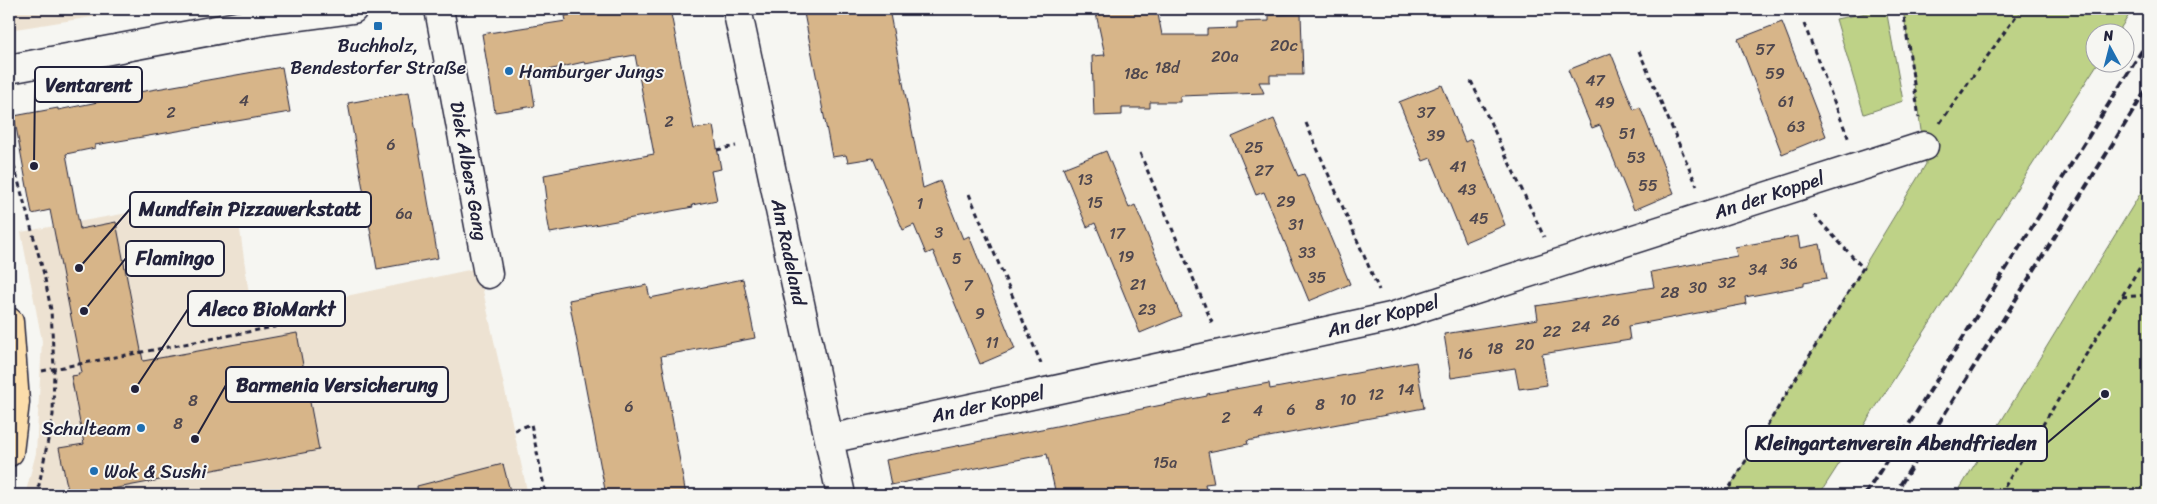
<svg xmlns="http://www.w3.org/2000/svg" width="2157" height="504" font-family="Sriracha,sans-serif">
<rect width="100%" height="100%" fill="#f6f6f2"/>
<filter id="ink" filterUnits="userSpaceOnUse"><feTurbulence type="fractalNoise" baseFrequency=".02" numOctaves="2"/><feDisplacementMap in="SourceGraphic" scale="10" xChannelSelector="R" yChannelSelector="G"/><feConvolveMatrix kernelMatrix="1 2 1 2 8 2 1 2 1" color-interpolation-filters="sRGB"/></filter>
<g filter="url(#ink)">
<path fill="#ede2d2" d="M9,9H143L9,30Z
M235,194L252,316L478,268L528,495H25L36,453L42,341L21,232Z"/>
<path fill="#bed287" stroke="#707a61" d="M1886,9L1903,101L1864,114L1836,19Z
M1903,9H2133L2118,32H2094V62L2098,63L1819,495H1725L1926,164Z
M2148,181V495H1956Z"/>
<path fill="#d7b589" stroke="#22223b" d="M601,9H670L694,129L713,126L721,169L711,171L717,200L692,205L693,207L550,233L544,200L547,199L544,175L654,154L635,55L585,64L584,62L530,74L535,106L495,112L482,34L566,21L565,16Z
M824,9H889L923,188L940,181L963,239L969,236L1015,349L980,364L933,251L926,254L914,225L903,230L873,158L848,162L846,155L832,157L804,13Z
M1095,9H1157L1162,35H1207V29L1237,28V22L1269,21V15L1301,14L1303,75H1270V82H1259L1264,93L1180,96V102H1150V108H1122V115L1094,116L1092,56L1105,55Z
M1782,22L1826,136L1782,154L1738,39Z
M1611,53L1634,110L1640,107L1674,193L1634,210L1600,125L1592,128L1568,70Z
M282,67L290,112L95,145V148L66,154L80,229L116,222L143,361L297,333L319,450L80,495H69L59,448L84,444L71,376L79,375L78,373H82L50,210L32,214L14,116L58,108V110L128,96V94Z
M1442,85L1465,142L1471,139L1505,225L1465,242L1431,158L1423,161L1399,102Z
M409,92L438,258L377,269L348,103Z
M1274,119L1298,176L1304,174L1350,284L1309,301L1264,192L1256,195L1232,137Z
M1106,151L1129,208L1135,205L1181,316L1140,333L1095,223L1087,227L1063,168Z
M1798,236L1800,248L1820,244L1827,278L1804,282V286L1745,297L1746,304L1628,326L1630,340L1542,354L1547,385L1519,389L1515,368L1451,378L1444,334L1538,319L1536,306L1654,287L1651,272L1737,256L1735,247Z
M743,279L755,338L661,356L686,495H606L569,300L647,285L650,298Z
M1416,362L1424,408L1247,441L1248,444L1208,452L1214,483L1205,484L1207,495H1056L1047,454L891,485L886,460L1207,396V394L1269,383L1270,389Z
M503,464L511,495H418L417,486Z"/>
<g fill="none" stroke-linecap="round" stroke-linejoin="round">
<g stroke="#22223b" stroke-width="31">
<path id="minor" d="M439,9L488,274
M737,9L841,495
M9,69L264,21L353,9
M829,439L1391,317L1924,146"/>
</g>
<g stroke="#22223b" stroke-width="31">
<path id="major" d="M9,322L15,402L9,452"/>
</g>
<path stroke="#22223b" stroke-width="3" stroke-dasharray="5 4" stroke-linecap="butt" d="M1903,9L1919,118
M1804,24L1849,140
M1639,51L1697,186
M1471,81L1544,237
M1306,123L1379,290
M1940,123L2021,9
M9,148L44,274L51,310L54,368L53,415L39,485L35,495
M717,150L736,146
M1140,153L1213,325
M969,194L1041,363
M2122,297L2148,295
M42,371L337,315
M515,430L531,424L546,495
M1725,495L1863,268L1813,214
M2002,495V491L2148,254"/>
<use href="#minor" stroke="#f6f6f2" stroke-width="28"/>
<use href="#major" stroke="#fbddab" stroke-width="28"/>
<path stroke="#22223b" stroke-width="4" stroke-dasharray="8 4" stroke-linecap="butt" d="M1865,495L2148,41
M1894,495L2148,87"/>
</g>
</g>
<g fill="#1f6fb2" stroke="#f6f6f2" stroke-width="2">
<rect x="373" y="21" width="10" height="10" rx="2.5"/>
<circle cx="509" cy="71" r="5"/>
<circle cx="141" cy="428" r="5"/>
<circle cx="94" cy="471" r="5"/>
</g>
<g text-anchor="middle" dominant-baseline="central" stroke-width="4" stroke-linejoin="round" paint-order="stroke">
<g font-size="16" fill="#4f474e">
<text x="1284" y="45">20c</text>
<text x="1765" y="49">57</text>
<text x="1225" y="56">20a</text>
<text x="1167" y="67">18d</text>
<text x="1136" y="73">18c</text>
<text x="1775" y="73">59</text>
<text x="1595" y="80">47</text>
<text x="244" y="100">4</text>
<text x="1786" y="101">61</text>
<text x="1605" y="102">49</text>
<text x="171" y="112">2</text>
<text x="1426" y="112">37</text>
<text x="669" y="121">2</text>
<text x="1796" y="126">63</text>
<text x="1627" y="133">51</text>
<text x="1436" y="135">39</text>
<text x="391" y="144">6</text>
<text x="1254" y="147">25</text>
<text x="1636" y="157">53</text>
<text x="1458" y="166">41</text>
<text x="1264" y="170">27</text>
<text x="1085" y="179">13</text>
<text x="1648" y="185">55</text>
<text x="1467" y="189">43</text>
<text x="1286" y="201">29</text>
<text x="1095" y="202">15</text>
<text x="920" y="203">1</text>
<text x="404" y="213">6a</text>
<text x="1479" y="218">45</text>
<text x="1296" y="224">31</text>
<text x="939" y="232">3</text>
<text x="1117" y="233">17</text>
<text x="1307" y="252">33</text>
<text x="1126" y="256">19</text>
<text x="957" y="258">5</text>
<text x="1789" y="263">36</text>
<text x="1758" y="269">34</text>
<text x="1317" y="277">35</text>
<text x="1727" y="282">32</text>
<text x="1138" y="284">21</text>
<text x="968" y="285">7</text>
<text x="1698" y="287">30</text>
<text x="1670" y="292">28</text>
<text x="1147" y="309">23</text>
<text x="980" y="313">9</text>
<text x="1611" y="320">26</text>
<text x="1581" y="326">24</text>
<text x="1552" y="331">22</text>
<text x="992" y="342">11</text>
<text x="1525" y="344">20</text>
<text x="1495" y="348">18</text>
<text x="1465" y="353">16</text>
<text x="1406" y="389">14</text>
<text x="1376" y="394">12</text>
<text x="1348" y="399">10</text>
<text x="193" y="400">8</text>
<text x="1320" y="404">8</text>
<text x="629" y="406">6</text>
<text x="1291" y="409">6</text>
<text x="1258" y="410">4</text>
<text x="1226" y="417">2</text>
<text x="178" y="423">8</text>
<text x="1165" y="462">15a</text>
</g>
<g font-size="19" fill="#22223b" stroke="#f6f6f2" text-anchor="start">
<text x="378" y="45" text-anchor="middle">Buchholz,<tspan x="378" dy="22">Bendestorfer Straße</tspan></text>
<text x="519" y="71">Hamburger Jungs</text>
<text x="131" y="428" text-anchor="end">Schulteam</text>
<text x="104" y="471">Wok &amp; Sushi</text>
</g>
<g font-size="19" fill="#22223b" stroke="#f6f6f2">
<text transform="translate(469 171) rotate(80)">Diek Albers Gang</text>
<text transform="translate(1769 195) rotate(-18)">An der Koppel</text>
<text transform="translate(789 252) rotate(78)">Am Radeland</text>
<text transform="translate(1383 316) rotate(-15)">An der Koppel</text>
<text transform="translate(988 404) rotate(-12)">An der Koppel</text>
</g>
</g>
<path fill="none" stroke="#22223b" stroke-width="2" d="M34 166L35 85M79 268L130 209M84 311L126 258M135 389L188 309M195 439L226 385M2105 394L2047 443"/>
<g fill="#22223b" stroke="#f6f6f2" stroke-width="2">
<circle cx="34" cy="166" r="5"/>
<circle cx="79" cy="268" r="5"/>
<circle cx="84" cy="311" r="5"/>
<circle cx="135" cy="389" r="5"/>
<circle cx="195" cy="439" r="5"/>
<circle cx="2105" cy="394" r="5"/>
</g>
<g fill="#f6f6f2" stroke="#22223b" stroke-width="2">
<rect x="35" y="67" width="107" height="35" rx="5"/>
<rect x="130" y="192" width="241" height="35" rx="5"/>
<rect x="126" y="241" width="98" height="35" rx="5"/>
<rect x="188" y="291" width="157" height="35" rx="5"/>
<rect x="226" y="367" width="222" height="35" rx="5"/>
<rect x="1746" y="426" width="301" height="35" rx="5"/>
</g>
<g font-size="20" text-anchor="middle" font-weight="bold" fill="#22223b">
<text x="89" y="92">Ventarent</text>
<text x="250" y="216">Mundfein Pizzawerkstatt</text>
<text x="175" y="265">Flamingo</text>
<text x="267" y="316">Aleco BioMarkt</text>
<text x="337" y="392">Barmenia Versicherung</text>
<text x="1896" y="450">Kleingartenverein Abendfrieden</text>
</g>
<rect width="2157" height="504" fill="none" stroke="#f6f6f2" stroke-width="30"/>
<rect x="15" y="15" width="2127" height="474" fill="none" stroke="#22223b" stroke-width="2" filter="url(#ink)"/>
<g transform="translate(2110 48) rotate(353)"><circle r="24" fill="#f6f6f2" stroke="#a1a1a9"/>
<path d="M0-4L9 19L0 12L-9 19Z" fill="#1f6fb2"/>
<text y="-8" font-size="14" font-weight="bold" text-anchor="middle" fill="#22223b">N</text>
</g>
</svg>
